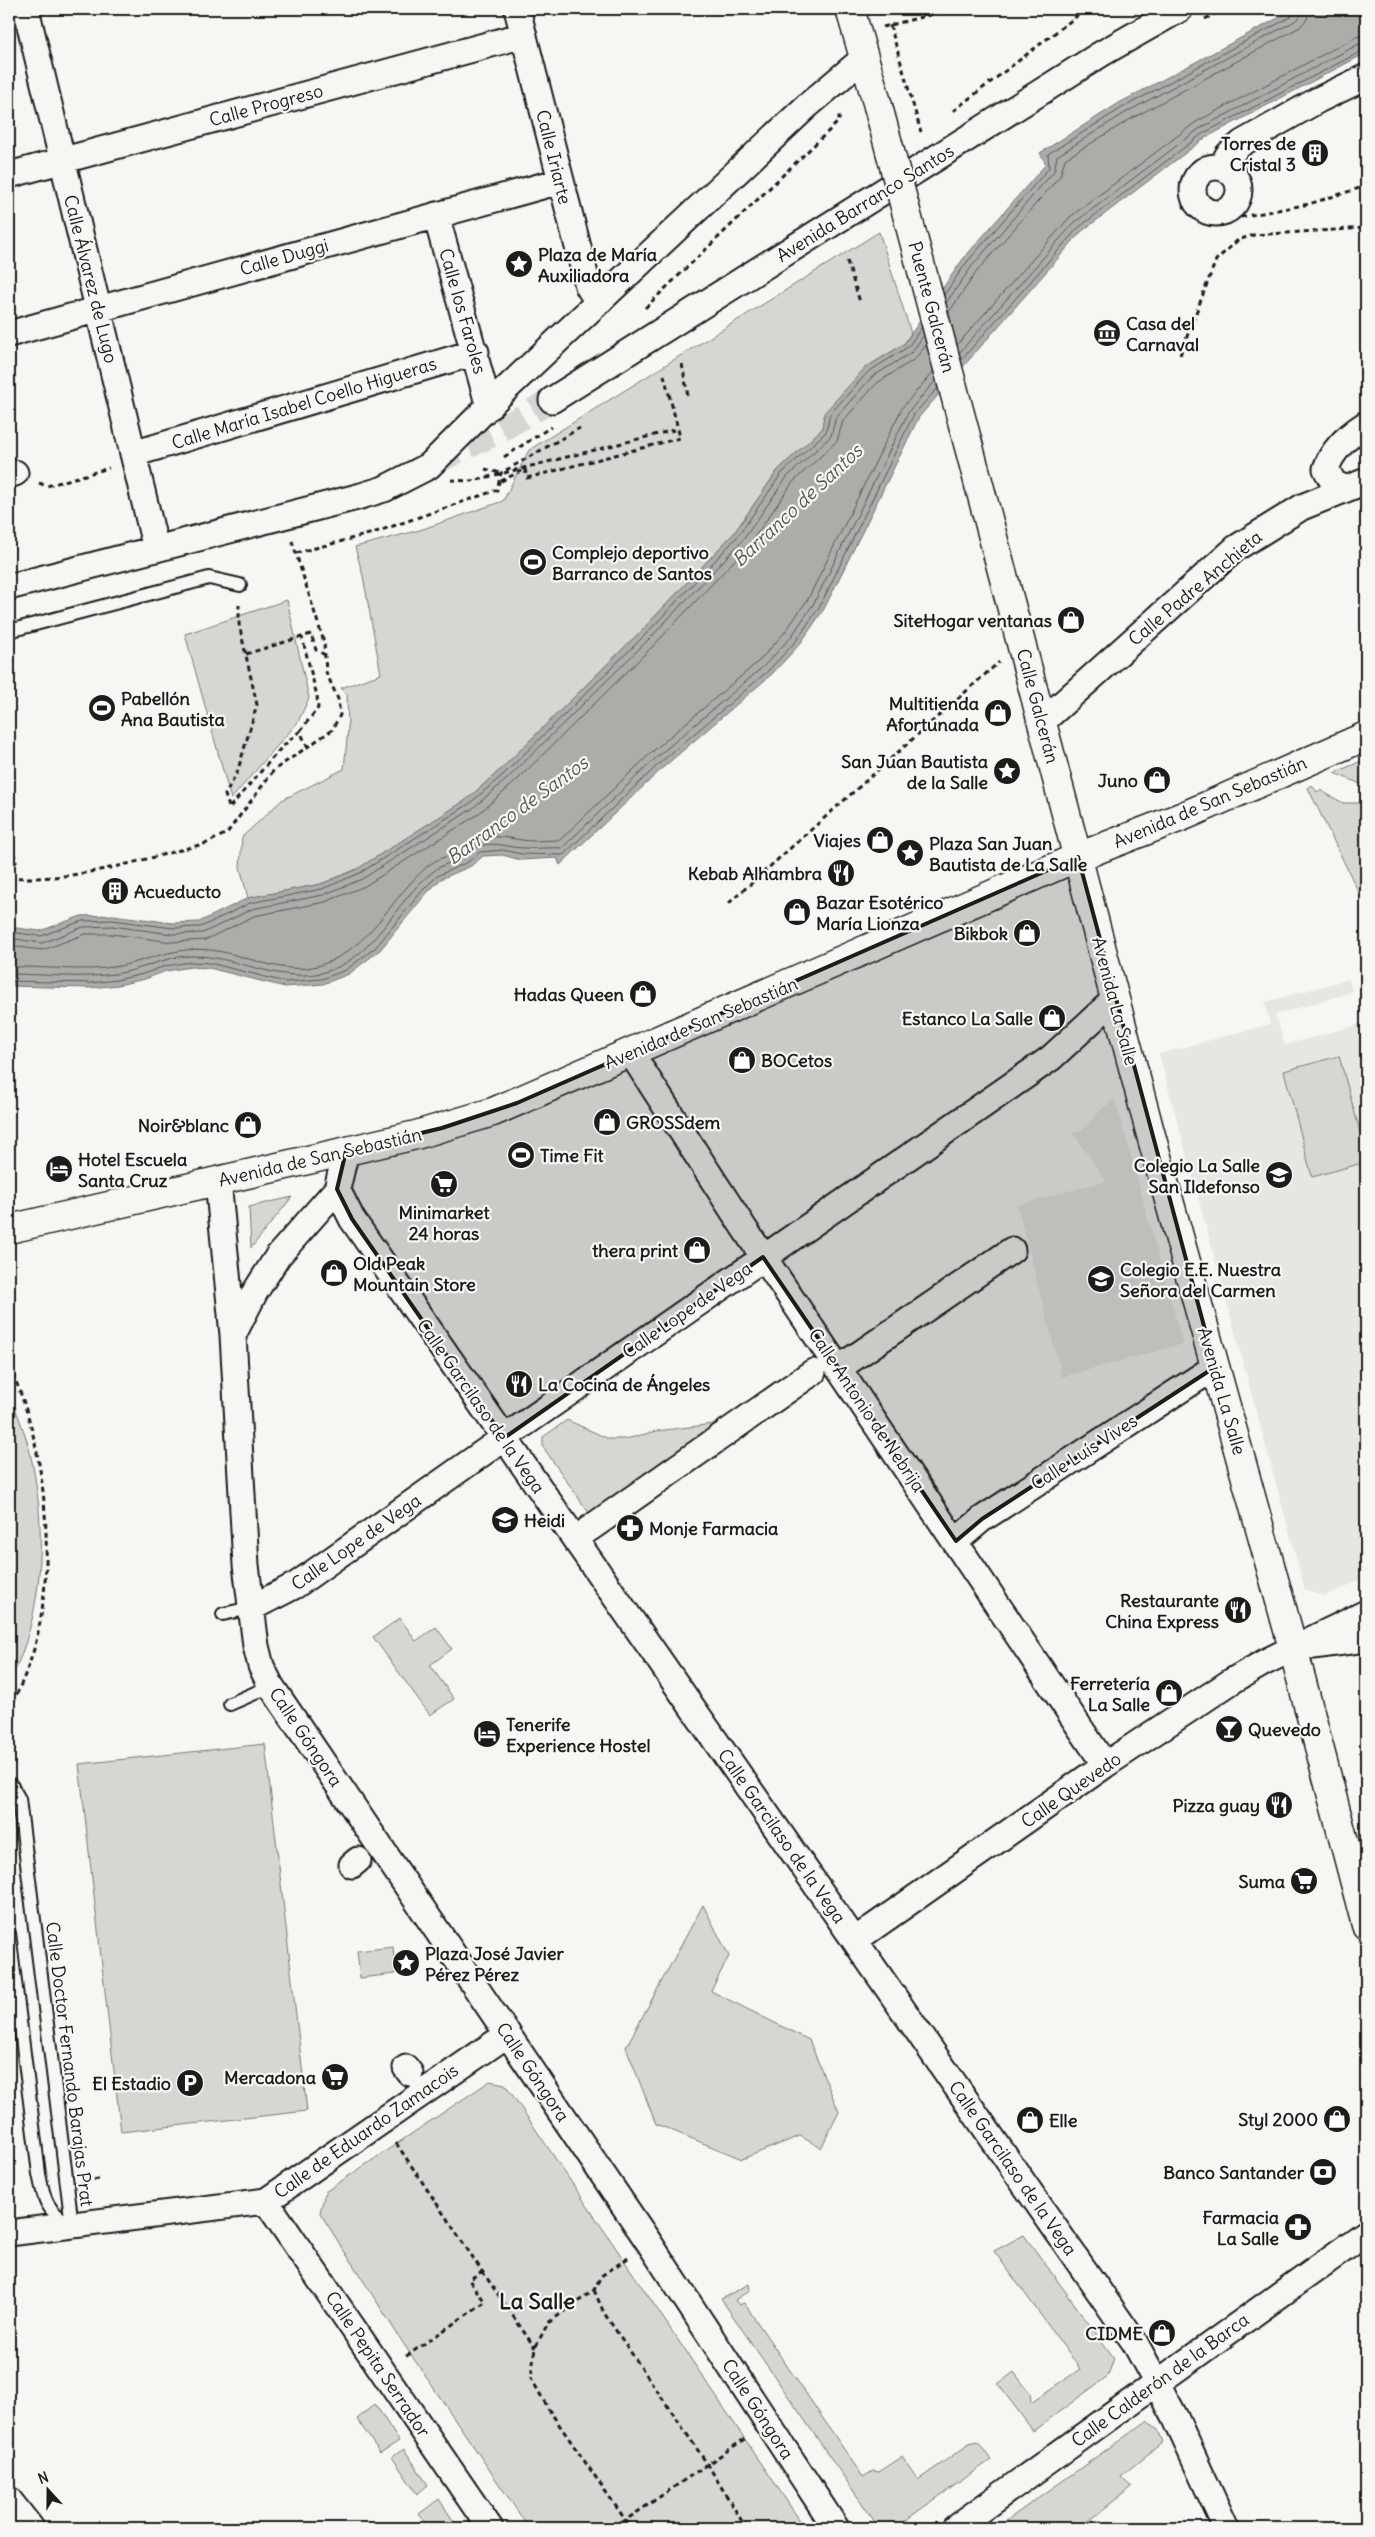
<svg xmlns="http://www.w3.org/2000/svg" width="1375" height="2537" font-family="Delius,sans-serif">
<rect width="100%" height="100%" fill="#f6f6f2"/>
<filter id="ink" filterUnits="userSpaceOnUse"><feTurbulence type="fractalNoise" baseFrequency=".02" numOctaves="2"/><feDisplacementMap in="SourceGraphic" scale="10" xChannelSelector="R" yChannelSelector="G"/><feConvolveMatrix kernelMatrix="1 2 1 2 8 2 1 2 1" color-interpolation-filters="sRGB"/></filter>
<g filter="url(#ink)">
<path fill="#e6e6e2" d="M1349,979L1352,992L1275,1015L1285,1045L1361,1024L1366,1041V1578L1324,1596L1305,1590L1159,1054L1270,1024L1265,1002Z
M1115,1099L1183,1344L1062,1377L1017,1205L1106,1181L1073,1133L1083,1129L1103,1108Z"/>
<path fill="#d6d6d2" stroke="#797977" d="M879,232L911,333L904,344L865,368L822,429L778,470L734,533L642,630L500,770L466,800L358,869L321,884L248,898L240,867L242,837L282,800L344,769L348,729L347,694L341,688L381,674L363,576L355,547L420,530L503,501L529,450Z
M287,600L309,698L298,722L231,799L185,634Z
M1366,759V784H1361L1334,773Z
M1312,785L1317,792L1320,790L1343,803H1366V889L1359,893L1308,788Z
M1339,1056L1366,1153V1162L1312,1177L1284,1071Z
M292,1197L251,1248L249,1207Z
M9,1391C15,1409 24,1429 29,1448C47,1522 46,1613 9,1682Z
M736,1415L591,1516L543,1447V1437L567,1420L609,1439H626L657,1431L713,1424Z
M400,1618L416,1641L436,1627L452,1649L430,1665L454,1699L430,1715L373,1637Z
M265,1744L307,2111L121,2132L79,1764Z
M703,1905L729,1956L711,1991L809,2040L839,2112L821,2148L800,2136L742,2159L656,2124L626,2047Z
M393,1947L395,1974L360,1978L357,1951Z
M490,2081L505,2084L805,2528H529L405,2346L320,2213L325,2192Z
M1024,2235L1114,2358L1108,2376L1033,2431L998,2384L1014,2372L1030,2393L1031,2403L1080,2369L994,2251Z
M749,2284L750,2290L735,2300L739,2305L744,2303L863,2477L873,2471L879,2472L902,2457L918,2480L969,2444L978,2442L991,2460L897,2526L877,2525L721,2299Z
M375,2404L399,2441L380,2453L357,2419Z
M1147,2421L1158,2430L1163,2442L1121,2476L1132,2487L1079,2528H996Z
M404,2449L428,2485L417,2494L392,2457Z
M439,2499L458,2528H429L419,2514Z"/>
<path fill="#acaca9" stroke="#727271" d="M1295,9H1366V53L1205,138L1081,232L919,417L824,609L800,644L772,674L666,765L560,865L557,858L521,860L502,855L483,856L471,866L441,879L426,894L380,950L349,974L323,984L285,987L209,968L191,967L166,971L145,979L118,985L90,988L9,986V927L40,931L81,916L113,915L173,923L199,922L248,898L321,884L357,869L466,800L500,770L642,630L734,533L778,470L822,429L824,413L865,368L904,344L963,259L1046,164L1040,153L1119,103Z"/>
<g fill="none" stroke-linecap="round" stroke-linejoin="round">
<path stroke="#565654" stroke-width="1" d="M944,295L967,262L1049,168L1048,154L1122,108L1292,16L1295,9
M946,303L972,266L1054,171L1057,156L1125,113L1295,21L1300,16L1301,9
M949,312L978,270L1060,176L1065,159L1129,120L1300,27L1307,19L1309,9
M957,345L1070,217L1196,122L1356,37L1366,35
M959,353L1074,223L1199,129L1359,44L1366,42
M961,360L1078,228L1202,134L1366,49
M9,932L41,936L82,921L112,920L173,928L201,927L250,903L322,889L360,873L469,804L504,774L646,634L738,536L782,473L826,432L830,414L868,372L908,347L922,327
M9,938L42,943L83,927L112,926L172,934L203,933L252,909L323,895L362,879L472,809L508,778L650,638L743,540L787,477L831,436L836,417L872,377L912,352L924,335
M9,946L43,950L85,934H112L172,942L205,940L254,916L325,902L365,886L477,815L514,783L656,643L749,545L793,482L837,441L843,421L877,383L915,359L926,345
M9,967C43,966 82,972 114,967C149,961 174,946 210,950C247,954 283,977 321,965C371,948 390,898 428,866C437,858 451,856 462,849C467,846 471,841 477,839C492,834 507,838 522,840C534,842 548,840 560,840L653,751L759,661L785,632L808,599L902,408L933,372
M9,974C44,974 80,979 114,974C141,971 164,956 191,956C236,955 275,983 321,973C376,960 393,901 434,871C442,864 455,862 464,857C470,854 474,848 480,846C495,841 509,848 524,848C537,849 550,847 562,848L658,756L764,666L791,637L814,603L909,411L936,380
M9,981L91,983L117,980L143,974L165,966L191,962L210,963L285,982L322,979L346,970L376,947L422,891L437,876L468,862L480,852L503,850L522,854L563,855L662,761L768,671L796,641L820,606L914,414L938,388"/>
<path stroke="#d5d5d2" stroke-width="25" stroke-dasharray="25 12" stroke-linecap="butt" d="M435,462L491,435L552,400"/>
<g stroke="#1c1c1c" stroke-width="16">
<path id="lane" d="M9,631L209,578L240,585
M223,1614L251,1608
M230,1704L271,1686
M11,1785L19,1799L72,2225
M9,1933L39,2174C44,2199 46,2211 70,2224"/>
</g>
<g stroke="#1c1c1c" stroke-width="29">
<path id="street" d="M26,9L156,549
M517,9L588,286L593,294L601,300
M1193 190a23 23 0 1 1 46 0a23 23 0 1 1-46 0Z
M1221,167L1228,155L1242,143L1318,100L1366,77
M9,175L524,35
M436,215L489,407
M9,334L560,181
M552,400L1101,54L1180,9
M133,454L476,352
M9,475L15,473
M1345,489L1333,482L1326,469C1332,449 1349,435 1366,424
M9,587L361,496L384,489L429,466L507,388L807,106L864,58
M1042,722L1236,548L1302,507L1366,481
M631,1053L744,1228L1105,1765
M346,1151L337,1189L352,1219L1135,2343L1175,2417L1226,2528
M218,1181L233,1335L246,1565L256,1646L261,1666L271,1686L650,2244L836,2528
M233,1335L255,1292L278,1256L337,1189
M839,1368L1012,1250
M589,1529L813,1372
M956,1541L982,1519L1215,1367
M251,1608L296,1585L504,1438L1051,1058L1115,999
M1313,1646L1366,1639
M352,1865L358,1860
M855,1940L1105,1765L1232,1681L1265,1662L1366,1613
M406,2068L410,2073
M266,2201L490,2528
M9,2233L266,2201L508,2034
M9,2500L31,2528
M955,2528L1366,2233"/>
</g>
<g stroke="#1c1c1c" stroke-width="31">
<path id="secondary" d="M850,9L878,106
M998,556L1149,1128L1293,1648L1366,1925
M9,1229L416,1135L493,1112L1078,857L1186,815L1366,736"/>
</g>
<path stroke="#1c1c1c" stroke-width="3" stroke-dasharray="5 4" stroke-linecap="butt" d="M1205,19L1224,9
M890,25L921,132
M883,27L953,9
M953,111L1086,9
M1241,217L1309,204L1366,186
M847,261L860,302
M645,308L839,121V114
M1180,355L1216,260L1238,240L1253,235L1366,228
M682,364L688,396
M664,375L669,394
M669,394L678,429
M504,457L551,427
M485,469L501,473
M451,480L472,481L678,429L680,438L527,478L525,469L499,482
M39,483L47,486L109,468
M296,553L373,533L497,490L501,473L580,428
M246,654L311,634L316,650L325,655
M300,731L318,708L317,696L302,637
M229,807L225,795L237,773L257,705L239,624V605
M230,807L282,747L300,731L307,746
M9,835L16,862L9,864
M9,877C75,883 143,859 207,843L227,833L274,770L332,730L340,715L338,699L326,672L324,642L292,541
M729,903L999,662
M9,1366C47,1444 57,1565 34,1649C28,1671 17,1692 9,1713
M396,2143L482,2271L469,2280L485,2302L405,2357
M85,2181L99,2179
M628,2258L601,2276L594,2290L548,2323L535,2348L531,2378L549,2410L631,2528
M482,2271L535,2348
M594,2290L604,2313L708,2465L746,2528
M614,2528L746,2438"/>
<use href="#lane" stroke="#f6f6f2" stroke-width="12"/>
<use href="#street" stroke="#f6f6f2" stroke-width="25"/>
<use href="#secondary" stroke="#f6f6f2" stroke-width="28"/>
<g stroke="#1c1c1c" stroke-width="31" stroke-linecap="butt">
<path id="secondary-bridge" d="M878,106L998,556"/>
</g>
<use href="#secondary-bridge" stroke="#f6f6f2" stroke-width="28"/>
</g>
</g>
<path fill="#1c1c1c" fill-opacity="0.2" stroke="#1c1c1c" stroke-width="4" stroke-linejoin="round" d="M1078,857L1215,1367L982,1519L956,1541L763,1257L504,1438L352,1219L337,1189L346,1151L442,1128L517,1103Z"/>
<defs>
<g id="building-disc" transform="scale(1.4375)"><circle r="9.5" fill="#1c1c1c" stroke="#f6f6f2"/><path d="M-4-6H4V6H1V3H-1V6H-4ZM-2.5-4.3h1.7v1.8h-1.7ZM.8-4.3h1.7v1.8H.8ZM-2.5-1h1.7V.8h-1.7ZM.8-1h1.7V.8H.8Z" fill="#fff"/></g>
<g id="sight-disc" transform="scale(1.4375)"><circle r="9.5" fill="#1c1c1c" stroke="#f6f6f2"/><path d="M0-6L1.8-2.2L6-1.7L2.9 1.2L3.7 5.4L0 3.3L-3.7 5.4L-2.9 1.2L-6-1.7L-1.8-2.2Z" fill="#fff"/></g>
<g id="museum-disc" transform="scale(1.4375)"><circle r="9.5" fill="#1c1c1c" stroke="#f6f6f2"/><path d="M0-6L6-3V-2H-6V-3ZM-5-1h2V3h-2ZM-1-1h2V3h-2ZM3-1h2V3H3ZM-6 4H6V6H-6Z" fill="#fff"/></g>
<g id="stadium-disc" transform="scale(1.4375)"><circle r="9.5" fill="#1c1c1c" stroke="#f6f6f2"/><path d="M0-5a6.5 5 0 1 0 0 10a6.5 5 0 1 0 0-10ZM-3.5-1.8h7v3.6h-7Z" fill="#fff"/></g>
<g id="shop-disc" transform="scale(1.4375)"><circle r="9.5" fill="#1c1c1c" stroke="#f6f6f2"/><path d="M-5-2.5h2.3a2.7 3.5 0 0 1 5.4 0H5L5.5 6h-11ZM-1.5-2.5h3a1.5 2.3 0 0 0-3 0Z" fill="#fff"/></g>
<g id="restaurant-disc" transform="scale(1.4375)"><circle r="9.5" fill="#1c1c1c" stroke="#f6f6f2"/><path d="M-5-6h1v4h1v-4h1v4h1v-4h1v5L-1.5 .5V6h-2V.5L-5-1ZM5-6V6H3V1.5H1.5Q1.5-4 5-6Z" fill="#fff"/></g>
<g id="hotel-disc" transform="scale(1.4375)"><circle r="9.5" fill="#1c1c1c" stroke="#f6f6f2"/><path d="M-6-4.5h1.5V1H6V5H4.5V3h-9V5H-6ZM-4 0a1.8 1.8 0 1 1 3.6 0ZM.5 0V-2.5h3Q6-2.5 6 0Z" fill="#fff"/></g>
<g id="school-disc" transform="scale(1.4375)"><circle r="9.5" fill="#1c1c1c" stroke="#f6f6f2"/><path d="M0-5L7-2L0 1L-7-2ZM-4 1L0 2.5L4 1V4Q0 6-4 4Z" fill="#fff"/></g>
<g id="supermarket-disc" transform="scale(1.4375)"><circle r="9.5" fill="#1c1c1c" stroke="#f6f6f2"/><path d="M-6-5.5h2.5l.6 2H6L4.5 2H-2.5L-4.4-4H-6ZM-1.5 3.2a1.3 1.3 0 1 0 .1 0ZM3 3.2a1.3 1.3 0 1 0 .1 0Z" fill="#fff"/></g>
<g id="pharmacy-disc" transform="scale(1.4375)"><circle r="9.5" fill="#1c1c1c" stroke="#f6f6f2"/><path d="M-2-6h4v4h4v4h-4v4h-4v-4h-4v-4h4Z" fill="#fff"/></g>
<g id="bar-disc" transform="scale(1.4375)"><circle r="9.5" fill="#1c1c1c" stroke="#f6f6f2"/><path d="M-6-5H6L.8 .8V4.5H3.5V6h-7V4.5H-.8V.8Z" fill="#fff"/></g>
<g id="parking-disc" transform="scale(1.4375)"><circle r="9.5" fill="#1c1c1c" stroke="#f6f6f2"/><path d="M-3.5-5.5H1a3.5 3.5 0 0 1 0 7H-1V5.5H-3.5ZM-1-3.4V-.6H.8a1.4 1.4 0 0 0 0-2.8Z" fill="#fff"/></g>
<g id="bank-disc" transform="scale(1.4375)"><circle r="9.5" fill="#1c1c1c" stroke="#f6f6f2"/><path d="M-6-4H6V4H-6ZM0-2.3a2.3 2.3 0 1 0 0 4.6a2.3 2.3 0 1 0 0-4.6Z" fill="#fff"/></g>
</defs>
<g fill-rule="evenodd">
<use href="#building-disc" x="1315" y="153"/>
<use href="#sight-disc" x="519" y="264"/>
<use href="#museum-disc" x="1107" y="333"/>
<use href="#stadium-disc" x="533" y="562"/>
<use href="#shop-disc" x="1071" y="620"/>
<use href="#stadium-disc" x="102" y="708"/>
<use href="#shop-disc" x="998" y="713"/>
<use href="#sight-disc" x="1007" y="771"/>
<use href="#shop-disc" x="1157" y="780"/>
<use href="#shop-disc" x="880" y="840"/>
<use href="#sight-disc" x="910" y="853"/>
<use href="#restaurant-disc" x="841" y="873"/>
<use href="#building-disc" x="115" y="891"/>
<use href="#shop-disc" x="797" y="912"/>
<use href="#shop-disc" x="1027" y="933"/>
<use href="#shop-disc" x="643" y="994"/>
<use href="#shop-disc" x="1052" y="1018"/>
<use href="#shop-disc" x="742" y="1060"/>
<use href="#shop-disc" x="607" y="1122"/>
<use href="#shop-disc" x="248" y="1125"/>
<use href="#stadium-disc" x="521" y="1155"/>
<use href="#hotel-disc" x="59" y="1169"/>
<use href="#school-disc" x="1279" y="1175"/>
<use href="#supermarket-disc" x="444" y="1184"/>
<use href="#shop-disc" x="697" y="1250"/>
<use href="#shop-disc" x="334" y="1273"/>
<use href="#school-disc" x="1101" y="1279"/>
<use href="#restaurant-disc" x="519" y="1384"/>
<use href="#school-disc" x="505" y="1520"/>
<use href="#pharmacy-disc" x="630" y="1528"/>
<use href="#restaurant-disc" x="1238" y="1610"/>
<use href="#shop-disc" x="1169" y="1693"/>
<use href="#bar-disc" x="1229" y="1729"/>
<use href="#hotel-disc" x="487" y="1734"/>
<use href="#restaurant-disc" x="1279" y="1805"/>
<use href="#supermarket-disc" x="1304" y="1881"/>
<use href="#sight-disc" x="406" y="1963"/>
<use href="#supermarket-disc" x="335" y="2077"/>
<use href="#parking-disc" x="190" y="2083"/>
<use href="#shop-disc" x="1337" y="2119"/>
<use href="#shop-disc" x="1030" y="2120"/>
<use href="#bank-disc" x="1323" y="2172"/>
<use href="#pharmacy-disc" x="1298" y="2227"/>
<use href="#shop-disc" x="1162" y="2333"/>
</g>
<g text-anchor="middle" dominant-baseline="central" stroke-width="4.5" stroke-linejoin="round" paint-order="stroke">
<g font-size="18" fill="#1c1c1c" stroke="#f6f6f2">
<text transform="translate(266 105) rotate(-15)">Calle Progreso</text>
<text transform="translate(554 157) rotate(76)">Calle Iriarte</text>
<text transform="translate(865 203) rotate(-32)">Avenida Barranco Santos</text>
<text transform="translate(284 257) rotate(-16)">Calle Duggi</text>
<text transform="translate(91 279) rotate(76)">Calle Álvarez de Lugo</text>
<text transform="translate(932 307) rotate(75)">Puente Galcerán</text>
<text transform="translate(463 311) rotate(74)">Calle los Faroles</text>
<text transform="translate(304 403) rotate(-17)">Calle María Isabel Coello Higueras</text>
<text transform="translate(1195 588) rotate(-40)">Calle Padre Anchieta</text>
<text transform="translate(1038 706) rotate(75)">Calle Galcerán</text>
<text transform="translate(1210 802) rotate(-23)">Avenida de San Sebastián</text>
<text transform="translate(1115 1001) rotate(75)">Avenida La Salle</text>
<text transform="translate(701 1023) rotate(-23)">Avenida de San Sebastián</text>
<text transform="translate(320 1157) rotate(-13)">Avenida de San Sebastián</text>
<text transform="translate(687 1310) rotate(-35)">Calle Lope de Vega</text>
<text transform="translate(1222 1391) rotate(74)">Avenida La Salle</text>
<text transform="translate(481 1406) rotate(55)">Calle Garcilaso de la Vega</text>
<text transform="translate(867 1410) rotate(56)">Calle Antonio de Nebrija</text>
<text transform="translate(1084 1452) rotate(-33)">Calle Luís Vives</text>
<text transform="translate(356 1542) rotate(-35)">Calle Lope de Vega</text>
<text transform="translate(306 1737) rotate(56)">Calle Góngora</text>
<text transform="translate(1071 1790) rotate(-35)">Calle Quevedo</text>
<text transform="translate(782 1836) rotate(55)">Calle Garcilaso de la Vega</text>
<text transform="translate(70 2064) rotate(83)">Calle Doctor Fernando Barajas Prat</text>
<text transform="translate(533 2072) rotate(56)">Calle Góngora</text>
<text transform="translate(366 2131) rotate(-35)">Calle de Eduardo Zamacois</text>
<text transform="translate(1013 2168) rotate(55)">Calle Garcilaso de la Vega</text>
<text transform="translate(378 2364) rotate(56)">Calle Pepita Serrador</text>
<text transform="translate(1160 2380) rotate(-36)">Calle Calderón de la Barca</text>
<text transform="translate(758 2409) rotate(57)">Calle Góngora</text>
</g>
<g font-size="18" font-weight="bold" fill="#1c1c1c" stroke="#f6f6f2" text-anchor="end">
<text x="1296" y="143">Torres de<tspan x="1296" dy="21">Cristal 3</tspan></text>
<text x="538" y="254" text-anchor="start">Plaza de María<tspan x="538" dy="21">Auxiliadora</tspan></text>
<text x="1126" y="323" text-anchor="start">Casa del<tspan x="1126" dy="21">Carnaval</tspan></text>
<text x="552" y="552" text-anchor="start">Complejo deportivo<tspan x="552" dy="21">Barranco de Santos</tspan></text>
<text x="1052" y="620">SiteHogar ventanas</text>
<text x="121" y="698" text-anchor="start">Pabellón<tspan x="121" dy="21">Ana Bautista</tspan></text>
<text x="979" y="703">Multitienda<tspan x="979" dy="21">Afortunada</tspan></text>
<text x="988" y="761">San Juan Bautista<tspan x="988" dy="21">de la Salle</tspan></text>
<text x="1138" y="780">Juno</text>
<text x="861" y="840">Viajes</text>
<text x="929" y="843" text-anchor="start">Plaza San Juan<tspan x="929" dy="21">Bautista de La Salle</tspan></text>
<text x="822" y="873">Kebab Alhambra</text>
<text x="134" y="891" text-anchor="start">Acueducto</text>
<text x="816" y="902" text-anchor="start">Bazar Esotérico<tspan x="816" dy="21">María Lionza</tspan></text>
<text x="1008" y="933">Bikbok</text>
<text x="624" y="994">Hadas Queen</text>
<text x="1033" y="1018">Estanco La Salle</text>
<text x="761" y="1060" text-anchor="start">BOCetos</text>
<text x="626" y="1122" text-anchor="start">GROSSdem</text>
<text x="229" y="1125">Noir&amp;blanc</text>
<text x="540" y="1155" text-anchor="start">Time Fit</text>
<text x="78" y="1159" text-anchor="start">Hotel Escuela<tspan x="78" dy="21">Santa Cruz</tspan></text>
<text x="1260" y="1165">Colegio La Salle<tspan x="1260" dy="21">San Ildefonso</tspan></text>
<text x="444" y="1212" text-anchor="middle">Minimarket<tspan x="444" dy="21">24 horas</tspan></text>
<text x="678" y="1250">thera print</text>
<text x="353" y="1263" text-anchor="start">Old Peak<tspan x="353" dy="21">Mountain Store</tspan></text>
<text x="1120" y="1269" text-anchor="start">Colegio E.E. Nuestra<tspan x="1120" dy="21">Señora del Carmen</tspan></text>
<text x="538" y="1384" text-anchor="start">La Cocina de Ángeles</text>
<text x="524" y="1520" text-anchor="start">Heidi</text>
<text x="649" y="1528" text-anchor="start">Monje Farmacia</text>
<text x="1219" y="1600">Restaurante<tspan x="1219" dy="21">China Express</tspan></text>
<text x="1150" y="1683">Ferretería<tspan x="1150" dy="21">La Salle</tspan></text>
<text x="506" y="1724" text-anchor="start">Tenerife<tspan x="506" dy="21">Experience Hostel</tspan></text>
<text x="1248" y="1729" text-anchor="start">Quevedo</text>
<text x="1260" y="1805">Pizza guay</text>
<text x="1285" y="1881">Suma</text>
<text x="425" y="1953" text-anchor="start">Plaza José Javier<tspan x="425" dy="21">Pérez Pérez</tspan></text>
<text x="316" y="2077">Mercadona</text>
<text x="171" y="2083">El Estadio</text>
<text x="1318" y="2119">Styl 2000</text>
<text x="1049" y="2120" text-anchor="start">Elle</text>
<text x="1304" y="2172">Banco Santander</text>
<text x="1279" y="2217">Farmacia<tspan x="1279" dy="21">La Salle</tspan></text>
<text x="1143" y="2333">CIDME</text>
</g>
<g font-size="19" font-style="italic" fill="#565654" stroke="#f6f6f2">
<text transform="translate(797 505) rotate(-43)">Barranco de Santos</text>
<text transform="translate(517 810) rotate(-36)">Barranco de Santos</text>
</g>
<g font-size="22" font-weight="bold" fill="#1c1c1c" stroke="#f6f6f2">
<text x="537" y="2301">La Salle</text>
</g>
</g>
<rect width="1375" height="2537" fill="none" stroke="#f6f6f2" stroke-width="30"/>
<rect x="15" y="15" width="1345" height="2507" fill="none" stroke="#1c1c1c" stroke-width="2" filter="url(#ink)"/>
<g transform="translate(48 2490) rotate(339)" stroke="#f6f6f2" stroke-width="4" paint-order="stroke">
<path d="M0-4L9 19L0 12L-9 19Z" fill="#1c1c1c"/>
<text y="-8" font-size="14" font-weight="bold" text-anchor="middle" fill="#1c1c1c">N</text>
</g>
</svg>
